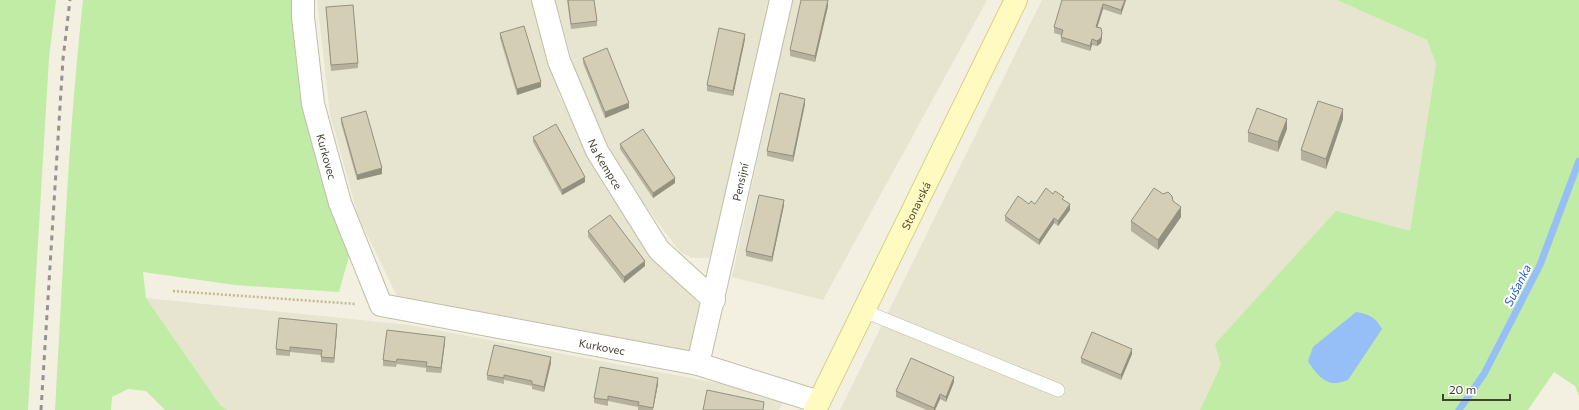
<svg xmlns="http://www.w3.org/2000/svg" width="1579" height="410" font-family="Commissioner,sans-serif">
<rect width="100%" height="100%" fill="#f3f0e1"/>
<path fill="#e7e4cf" d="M317,0H537L559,95L612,191L698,303L702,312L695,345L688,351L398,298L358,216L330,114Z
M555,0H771L716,258H692L680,252L626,180L582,96Z
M792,0H987L823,300L732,277Z
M1042,0H1337L1427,40L1436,64L1410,231L1221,365L1200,410H840Z
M146,298L409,325L787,396L779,410H228L220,405Z"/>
<path fill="#c0eca5" d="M0,0H56L49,58L28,410H0Z
M83,0H295L301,60L299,83L303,105L320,176L343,234L349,256L339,292L235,285L143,272L146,298L220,405L228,410H165L146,391L128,389L112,397L111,410H55C63,273 68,136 83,0Z
M1337,0H1579V396L1575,386L1554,372L1528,410H1200L1221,365L1215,344L1336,211L1410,231L1436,64L1427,40Z"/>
<path fill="#96bff7" d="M1356,312C1368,314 1376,317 1382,329L1348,380C1344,381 1339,383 1335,383C1324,384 1313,370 1308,361L1313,347Z"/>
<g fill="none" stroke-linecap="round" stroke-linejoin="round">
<path stroke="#96bff7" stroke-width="7" d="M1459,410L1484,374L1540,265L1579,161"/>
<g stroke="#c1bda6" stroke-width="14">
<path id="lane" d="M864,311L1058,390"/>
</g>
<g stroke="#c1bda6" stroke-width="24">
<g id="street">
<path id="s1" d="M303,0V17L313,104L340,203L381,305L698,364L819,402"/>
<path id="s2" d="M543,0L559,61L597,151L659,250L714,300"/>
<path id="s3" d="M698,364L781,0"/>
</g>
</g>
<g stroke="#d7d08c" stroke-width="24">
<g id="secondary">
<path id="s4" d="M815,410L1016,0"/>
</g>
</g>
<path stroke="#c2b993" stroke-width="2.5" stroke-dasharray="2 2" stroke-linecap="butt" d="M173,291L356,304"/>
<use href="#lane" stroke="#fff" stroke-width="13"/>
<use href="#street" stroke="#fff" stroke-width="22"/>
<use href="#secondary" stroke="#fffabf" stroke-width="22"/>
<path stroke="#939393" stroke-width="3" stroke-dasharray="5 5" stroke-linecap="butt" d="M41,410L63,59L70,0"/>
</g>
<path fill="#b6b19d" d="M567,0H594L597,21V26L571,29Z
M1062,0H1126L1121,15L1103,9L1097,27L1102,38L1101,43L1097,46L1092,45L1090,51L1061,42V35L1054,33V27Z
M828,6L815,62L790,56V50Z
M326,7L358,63V68L331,71Z
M500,33L541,87L517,95L500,38Z
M745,39L733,96L707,91V85Z
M583,58L629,108L605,118L583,63Z
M805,104L793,162L767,156V151Z
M341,118L382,174L357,180L341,123Z
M1343,119L1326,169L1301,160V150Z
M1287,129L1278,152L1248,142V132Z
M533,137L585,182L562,195L533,142Z
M620,144L675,183L653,198L620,149Z
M1064,200L1070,210L1058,226L1054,223L1039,245L1005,221V216L1029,204H1035Z
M1173,201L1181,217L1158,250L1131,231V221Z
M784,205L772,262L746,256V251Z
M588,231L645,266L624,283L588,237Z
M337,329L334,363L321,362V355L290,352V356L276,355V349Z
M445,342L441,373L426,372V368L397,364L396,367L383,366V360Z
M1132,354L1121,380L1081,363V358Z
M551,363L544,392L532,389V386L504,380V384L487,380V375Z
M954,382L946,402L940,399L935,410H927L896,397V391Z
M658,384L653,410H638V407L608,401V406L594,403V398Z"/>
<path fill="#94907f" d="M828,0V6L815,62V56Z
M1125,0H1126L1121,15V10Z
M1103,4V9L1096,32V27Z
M1102,33V38L1101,43L1097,46V41Z
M745,34V39L733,96V91Z
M1092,39V45L1090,51V46Z
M541,82V87L517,95V89Z
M805,99V104L793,162V156Z
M629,103V108L605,118V112Z
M1343,109V119L1326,169V159Z
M1287,119V129L1278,152V142Z
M382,168V174L357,180V175Z
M585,177V182L562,195V190Z
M675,178V183L653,198V193Z
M784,200V205L772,262V257Z
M1070,204V210L1058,226V221Z
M1181,207V217L1158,250V240Z
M1054,218V223L1039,245V240Z
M645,261V266L624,283V277Z
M337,324V329L334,363V358Z
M445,337V342L441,373V368Z
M1132,349V354L1121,380V375Z
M551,357V363L544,392V387Z
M954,377V382L946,402V397Z
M658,378V384L653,410Z
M940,394V399L935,410H934V408Z"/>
<path fill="#d4ceb6" stroke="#94907f" d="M568,0H594L597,21L571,24Z
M801,0H828L815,56L790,50Z
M1062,0H1125L1121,10L1103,4L1096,27L1101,28L1102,33L1101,38L1097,41L1092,39L1090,46L1061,37L1063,30L1054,27Z
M353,5L358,63L331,65L326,7Z
M524,26L541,82L517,89L500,33Z
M719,28L745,34L733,91L707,85Z
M607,48L629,103L605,112L583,58Z
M780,93L805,99L793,156L767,151Z
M1318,101L1343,109L1326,159L1301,150Z
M1257,108L1287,119L1278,142L1248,132Z
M366,111L382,168L357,175L341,118Z
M556,124L585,177L562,190L533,137Z
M643,129L675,178L653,193L620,144Z
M1046,188L1053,194L1055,191L1064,197L1062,199L1070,204L1058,221L1054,218L1039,240L1005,216L1018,196L1029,204L1031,201L1035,204Z
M1154,188L1163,194L1168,192L1172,196L1173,201L1181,207L1158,240L1131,221Z
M759,195L784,200L772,257L746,251Z
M610,215L645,261L624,277L588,231Z
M279,318L337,324L334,358L321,357L322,350L290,347V351L276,349Z
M387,330L445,337L441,368L426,366L427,362L397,359L396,362L383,360Z
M1092,332L1132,349L1121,375L1081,358Z
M494,345L551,357L544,387L532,384V381L504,375V378L487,375Z
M911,358L954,377L946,397L940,394L934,408L896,391Z
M600,367L658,378L653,408L638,405L639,402L608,396V400L594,398Z
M707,390L764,402L763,410H703Z"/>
<g text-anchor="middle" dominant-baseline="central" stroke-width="4" stroke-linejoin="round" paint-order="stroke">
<g font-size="11" fill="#444032" stroke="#fff">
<text stroke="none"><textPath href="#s1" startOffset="159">Kurkovec</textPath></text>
<text stroke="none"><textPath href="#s2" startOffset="176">Na Kempce</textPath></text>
<text stroke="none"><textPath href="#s3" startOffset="187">Pensijní</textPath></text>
<text stroke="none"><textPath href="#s4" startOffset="228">Stonavská</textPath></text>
<text stroke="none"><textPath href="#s1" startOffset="542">Kurkovec</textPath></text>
</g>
<g font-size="12" font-style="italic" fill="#2260b9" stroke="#fff">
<text transform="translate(1517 285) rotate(-63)">Sušanka</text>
</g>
</g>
<path d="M1443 394v6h67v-6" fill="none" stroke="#444032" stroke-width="2"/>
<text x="1449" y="394" font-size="12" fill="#444032" stroke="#ffffff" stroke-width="3" paint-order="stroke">20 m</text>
</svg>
